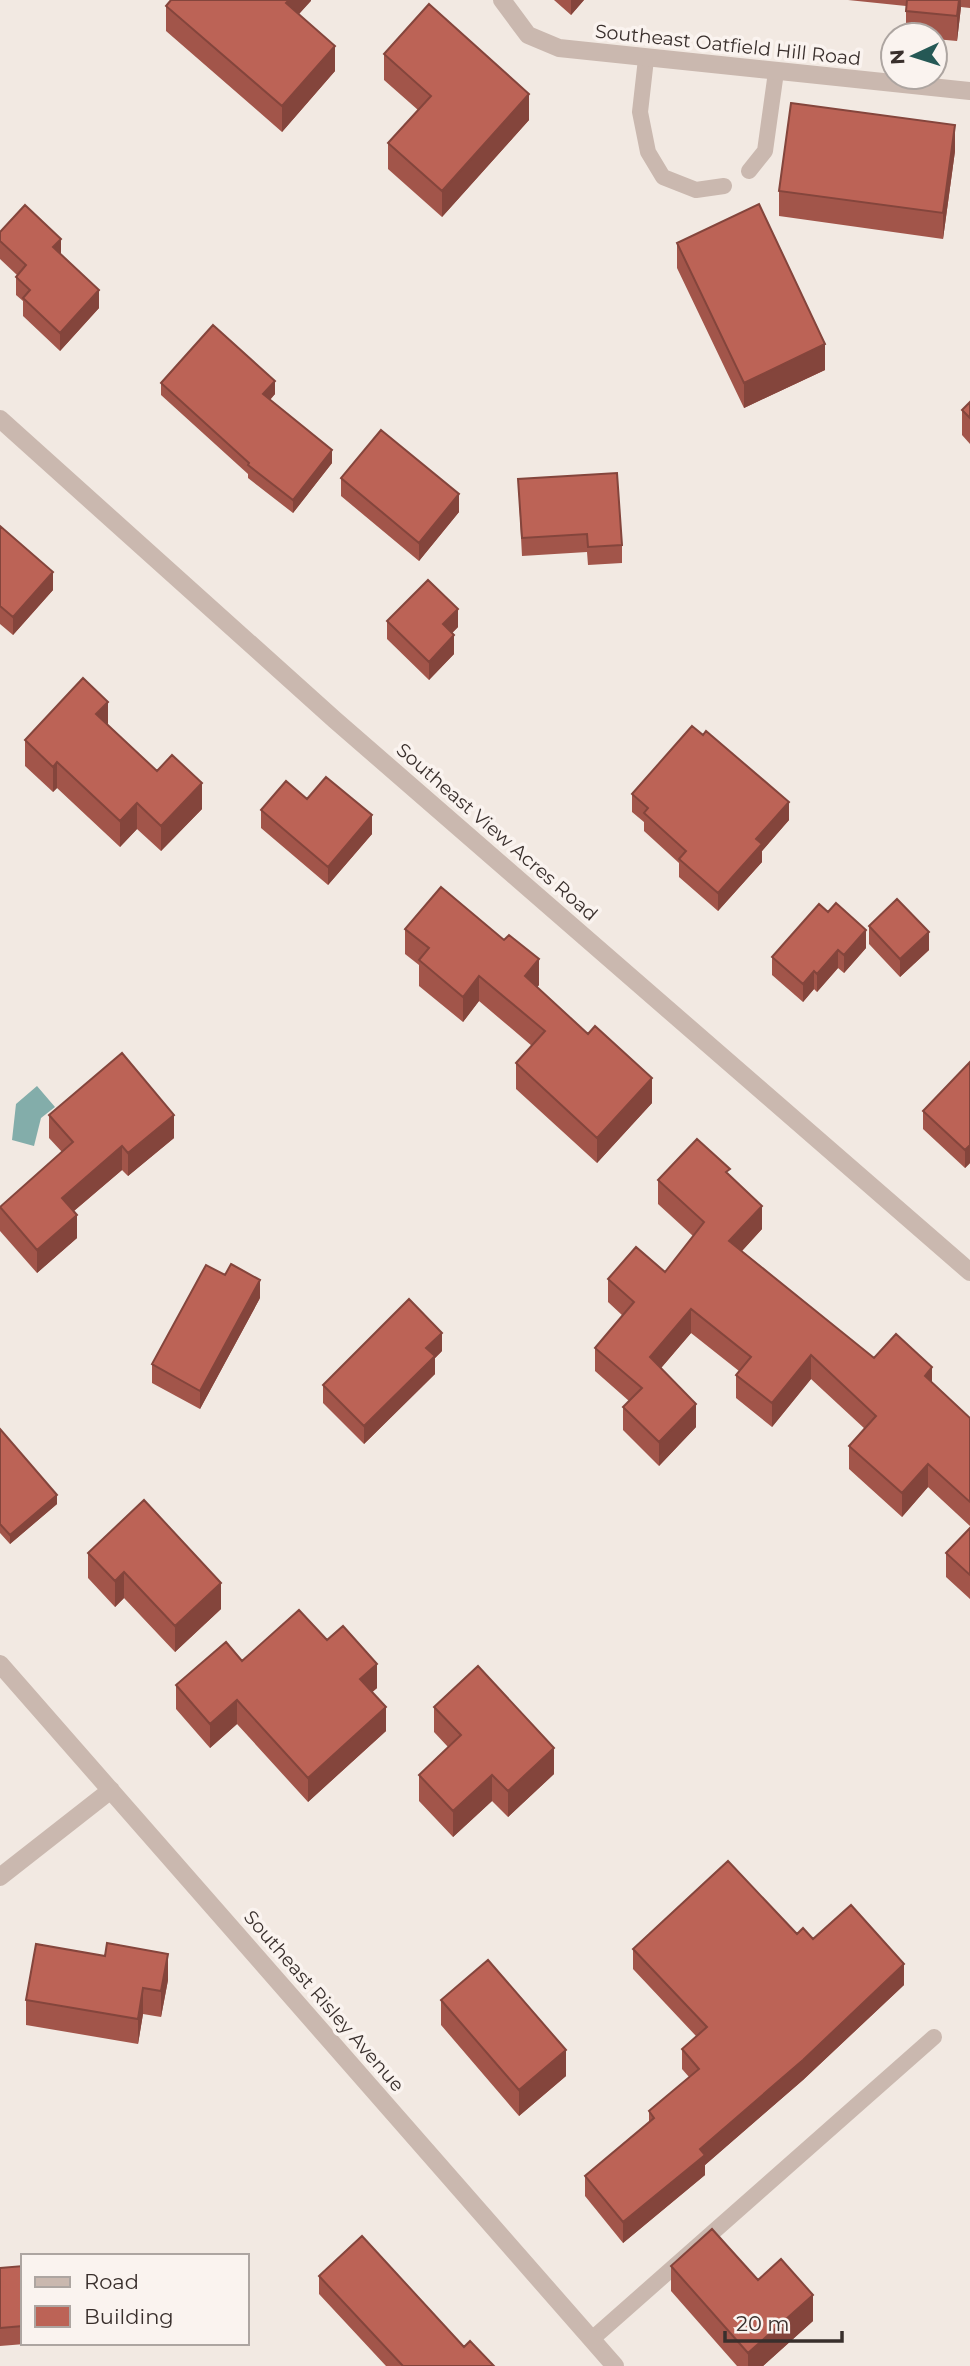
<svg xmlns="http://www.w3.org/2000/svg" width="970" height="2366" font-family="Montserrat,sans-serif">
<rect width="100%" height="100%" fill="#f2e9e2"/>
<path fill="#83adaa" d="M37,1086L55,1107L41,1118L34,1146L12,1140L16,1104Z"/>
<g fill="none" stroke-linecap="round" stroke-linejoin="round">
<path stroke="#cab8af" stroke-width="16" d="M646,59L640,112L648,152L663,177L696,190L724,186
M749,171L765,151L776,72
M592,2339L934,2037"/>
<path stroke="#cab8af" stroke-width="18" d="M502,0L528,35L559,48L970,91
M0,419L335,720L970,1272
M0,1664L615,2366
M0,1877L111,1790"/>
</g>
<path fill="#a2554a" d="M311,0L299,14L335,71L282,132L166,31V6Z
M554,0H584L571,15Z
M848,0H970V8L961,7L957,41L935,39V35H906V6Z
M384,54L529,120L442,217L388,169V143L418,110L384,80Z
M955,151L943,239L779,216V191Z
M0,232L61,255L99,308L60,351L23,316V301L16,295V277L17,275L0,259Z
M677,243L825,370L744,408L677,268Z
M161,383L275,394L270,400L332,463L293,513L248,478V474L161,395Z
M970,402V444L962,435V410Z
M341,478L459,512L419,561L341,496Z
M518,479L622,545V563L588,565L587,552L522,556Z
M0,526L53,590L13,635L0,624Z
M387,621L458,627L452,633L454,654L429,680L387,639Z
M108,725L157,771L202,809L161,851L137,829L120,847L57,788L53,792L25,766V740Z
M632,794L789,820L762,851V862L718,911L679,877V863L644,831V822L632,812Z
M307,799L372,834L328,885L261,828V810Z
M869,926L929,950L900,977L869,944Z
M405,929L539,985L537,987L652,1103L597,1163L516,1089V1063L532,1046L479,1001L463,1022L419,986V965L405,954Z
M866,948L844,973L838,968L817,992L814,989L803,1002L772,975V957Z
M970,1062V1163L965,1168L923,1129V1111Z
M49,1115L174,1138L128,1176L122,1170L74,1211L77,1238L37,1273L0,1231V1207L62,1152L49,1138Z
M730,1175L762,1229L742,1251L874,1358L932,1382L970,1418V1526L928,1487L902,1517L849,1469V1446L865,1429L811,1379L772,1427L736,1398V1375L739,1371L691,1333L661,1368L696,1427L659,1466L623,1430V1407L629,1401L595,1371V1348L623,1316L608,1302V1279L665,1272L693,1236L658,1204V1180Z
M260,1298L200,1409L152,1383V1364Z
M442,1351L435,1358V1374L364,1444L323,1403V1385Z
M0,1429L57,1504L10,1544L0,1533Z
M970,1528V1599L946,1577V1553Z
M88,1553L221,1609L175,1652L124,1598L115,1607L88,1578Z
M327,1640L377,1688L372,1692L386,1731L308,1802L237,1724L210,1748L176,1709V1685L242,1661Z
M434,1707L554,1774L508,1817L492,1801L453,1837L419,1801V1775L448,1747L434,1732Z
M797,1934L813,1939L904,1985L803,2080L705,2165V2175L623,2243L585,2196V2176L649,2123V2111L689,2077L682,2069V2049L696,2036L633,1969V1949Z
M168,1980L161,2017L143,2014L138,2044L26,2025V2000Z
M441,2000L566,2076L519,2116L441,2025Z
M23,2266V2343H37L0,2346V2268Z
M671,2266L758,2280L813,2321L763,2366H737L671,2291Z
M319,2276L464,2347L494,2366H386L319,2294Z"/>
<path fill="#84453c" d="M289,0H311V1L286,28V3Z
M571,0H584L571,15Z
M959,0H961V7L957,41V16Z
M335,46V71L282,132V106Z
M529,94V120L442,217V191Z
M955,125V151L943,239V213Z
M61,239V257L53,247Z
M99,290V308L60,351V333Z
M825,344V370L744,408V383Z
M275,381V394L263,407V394Z
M332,450V463L293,513V500Z
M459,494V512L419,561V543Z
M53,572V590L13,635V617Z
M458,609V627L443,642V624Z
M454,635V654L429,680V662Z
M108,702V727L96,714Z
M57,762V788L53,792V767Z
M202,783V809L161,851V826Z
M789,802V820L762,851V862L718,911V893L756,839Z
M137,803V829L120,847V821Z
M372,815V834L328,885V867Z
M866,930V948L844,973V955Z
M929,932V950L900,977V959Z
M838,950V968L817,992V974Z
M539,959V985L525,1002V976Z
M814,971V989L803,1002V984Z
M479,976V1001L463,1022V997Z
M652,1078V1103L597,1163V1138Z
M174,1115V1138L128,1176V1153Z
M970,1145V1163L965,1168V1150Z
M122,1146V1170L62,1221V1198Z
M762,1206V1229L729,1265V1241Z
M77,1215V1238L37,1273V1250Z
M260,1280V1298L200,1409V1391Z
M691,1309V1333L650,1381V1357Z
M442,1333V1351L435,1358V1374L364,1444V1426L426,1348Z
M811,1355V1379L772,1427V1403Z
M932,1367V1391L925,1376Z
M696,1404V1427L659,1466V1442Z
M928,1464V1487L902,1517V1493Z
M57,1495V1504L10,1544V1535Z
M124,1572V1598L115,1607V1581Z
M221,1583V1609L175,1652V1626Z
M377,1664V1688L360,1703V1679Z
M237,1700V1724L210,1748V1724Z
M386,1707V1731L308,1802V1778Z
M554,1748V1774L508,1817V1791Z
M492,1775V1801L453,1837V1811Z
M168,1954V1980L161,2017V1991Z
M904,1964V1985L803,2080L705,2165V2175L623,2243V2222L700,2149Z
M143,1988V2014L138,2044V2019Z
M566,2050V2076L519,2116V2090Z
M813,2295V2321L763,2366H748V2353Z"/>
<path fill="#bc6356" stroke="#84453c" stroke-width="2" d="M171,0H289L286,3L335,46L282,106L166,6Z
M907,0H959L957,16L906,11Z
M429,4L529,94L442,191L388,143L431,96L384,54Z
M791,103L955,125L943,213L779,191Z
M759,204L825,344L744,383L677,243Z
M25,205L61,239L53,247L99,290L60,333L23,298L30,290L16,277L26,265L0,241V232Z
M213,325L275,381L263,394L332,450L293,500L248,465L249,463L161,383Z
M970,402V418L962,410Z
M381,430L459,494L419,543L341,478Z
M617,473L622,545L588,547L587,534L522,538L518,479Z
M0,526L53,572L13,617L0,606Z
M428,580L458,609L443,624L454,635L429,662L387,621Z
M83,678L108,702L96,714L157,771L172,755L202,783L161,826L137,803L120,821L57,762L53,767L25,740Z
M692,726L703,735L706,731L789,802L756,839L762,844L718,893L679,859L686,851L644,813L648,808L632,794Z
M326,777L372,815L328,867L261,810L286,781L307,799Z
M441,887L504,940L509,935L539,959L525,976L588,1034L595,1026L652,1078L597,1138L516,1063L545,1031L479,976L463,997L419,960L429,948L405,929Z
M897,899L929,932L900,959L869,926Z
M836,903L866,930L844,955L838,950L817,974L814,971L803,984L772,957L819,904L828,912Z
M122,1053L174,1115L128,1153L122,1146L62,1198L77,1215L37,1250L0,1207L73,1142L49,1115Z
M970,1062V1145L965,1150L923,1111Z
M697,1139L730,1169L726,1172L762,1206L729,1241L874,1358L896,1334L932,1367L925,1376L970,1418V1502L928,1464L902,1493L849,1446L876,1416L811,1355L772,1403L736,1375L751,1357L691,1309L650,1357L696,1404L659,1442L623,1407L642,1388L595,1348L634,1302L608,1279L636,1247L665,1272L704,1222L658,1180Z
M231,1264L260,1280L200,1391L152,1364L206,1265L225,1275Z
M409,1299L442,1333L426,1348L435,1356L364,1426L323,1385Z
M0,1429L57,1495L10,1535L0,1524Z
M144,1500L221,1583L175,1626L124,1572L115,1581L88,1553Z
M970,1528V1575L946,1553Z
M299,1610L327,1640L343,1626L377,1664L360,1679L386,1707L308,1778L237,1700L210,1724L176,1685L226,1642L242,1661Z
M478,1666L554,1748L508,1791L492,1775L453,1811L419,1775L461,1735L434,1707Z
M728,1861L797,1934L803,1928L813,1939L851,1905L904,1964L803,2060L700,2149L705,2155L623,2222L585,2176L654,2118L649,2111L699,2069L682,2049L707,2027L633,1949Z
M107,1943L168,1954L161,1991L143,1988L138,2019L26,2000L36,1944L105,1956Z
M488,1960L566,2050L519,2090L441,2000Z
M712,2229L758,2280L781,2259L813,2295L748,2353L671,2266Z
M362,2236L464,2347L470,2341L494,2366H403L319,2276Z
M23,2266V2326L0,2328V2268Z"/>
<g text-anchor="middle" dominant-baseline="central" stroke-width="7" stroke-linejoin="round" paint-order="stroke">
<g font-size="19" fill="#392f2c" stroke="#faf3ef">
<text transform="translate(728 45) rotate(6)">Southeast Oatfield Hill Road</text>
<text transform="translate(497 832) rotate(41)">Southeast View Acres Road</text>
<text transform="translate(324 2001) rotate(49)">Southeast Risley Avenue</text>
</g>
</g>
<rect x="21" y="2254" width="228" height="91" fill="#faf3ef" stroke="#ada5a1" stroke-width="2"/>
<rect x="35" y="2277" width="35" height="10" fill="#cab8af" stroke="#ada5a1" stroke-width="2"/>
<text x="84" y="2289" font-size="21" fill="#392f2c">Road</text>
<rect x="35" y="2306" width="35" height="21" fill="#bc6356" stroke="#ada5a1" stroke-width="2"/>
<text x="84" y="2324" font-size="21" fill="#392f2c">Building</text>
<g transform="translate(914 56) rotate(266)"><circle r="33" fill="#faf3ef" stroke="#ada5a1" stroke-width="2"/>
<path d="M0-5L12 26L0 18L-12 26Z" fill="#255855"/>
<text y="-10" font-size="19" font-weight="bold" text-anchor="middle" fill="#392f2c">N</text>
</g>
<path d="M725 2331v10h117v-10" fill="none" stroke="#392f2c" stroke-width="3.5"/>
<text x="736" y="2331" font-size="21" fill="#392f2c" stroke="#faf3ef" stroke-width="5" paint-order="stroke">20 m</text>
</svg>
